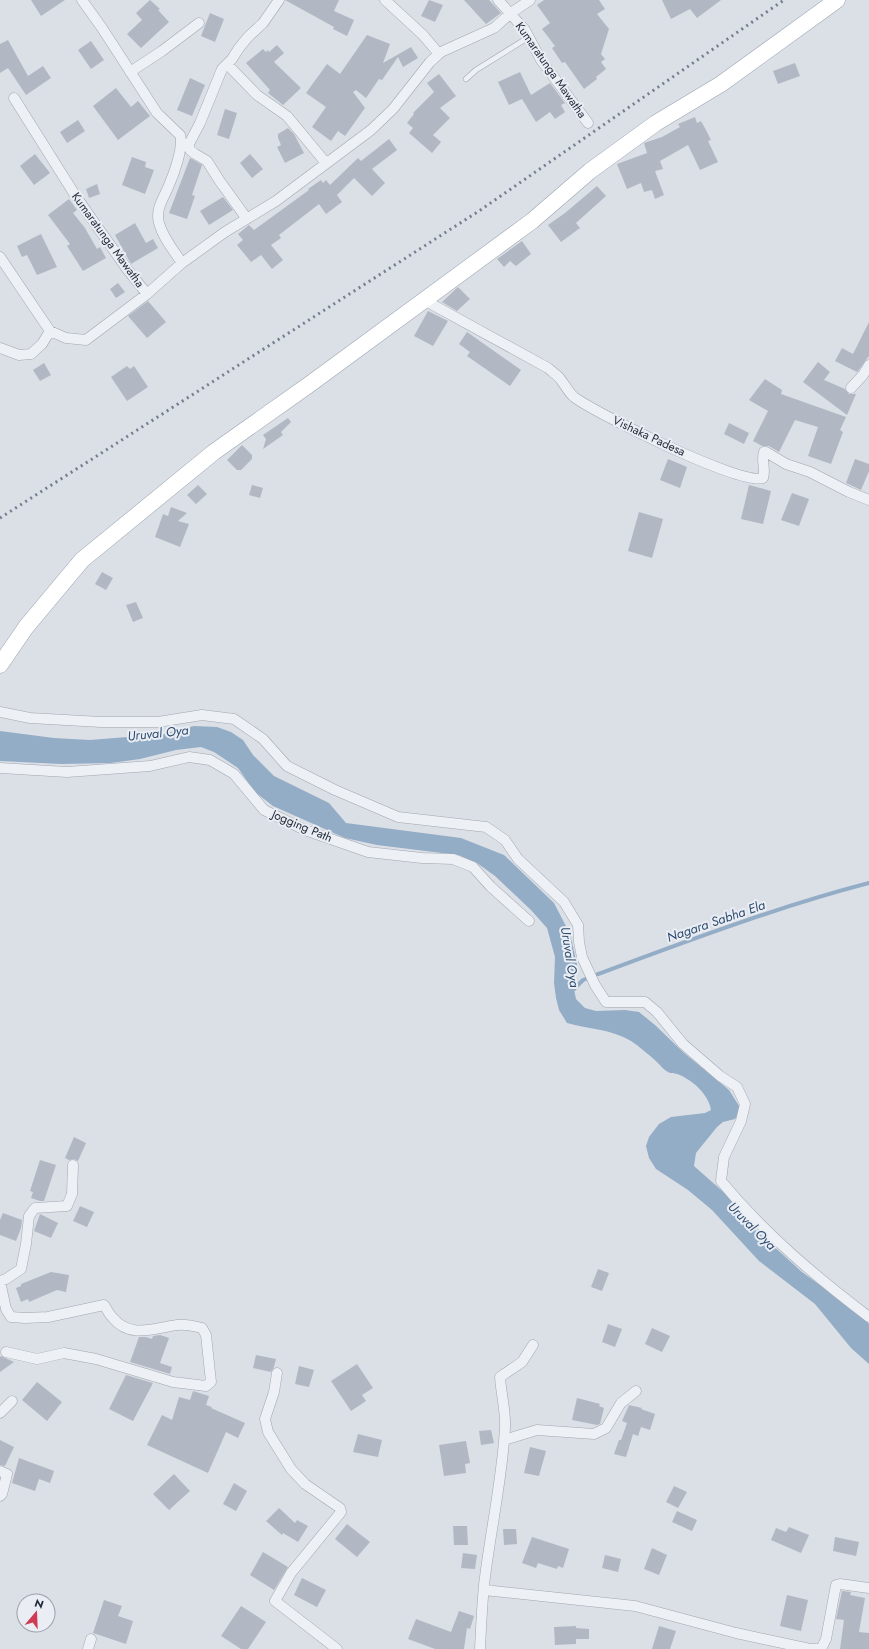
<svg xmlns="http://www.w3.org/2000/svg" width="869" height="1649" font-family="Jost,sans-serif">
<rect width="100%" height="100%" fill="#dbdfe6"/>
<path fill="#94adc7" d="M194,726L217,727L231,732L243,740L253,755L274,776L329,803L346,823L461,838L504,855L554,903L570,934L577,964L574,989L576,999L585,1008L596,1011L625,1010L639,1012L655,1025L684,1053L729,1090L741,1109L735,1119L723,1122L717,1127L696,1153L694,1166L729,1197L750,1225L802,1272L861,1315L869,1324V1364L851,1348L815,1304L759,1261L712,1210L688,1190L656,1169L649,1158L646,1146L649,1137L659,1124L671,1117L705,1113L711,1110C709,1095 692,1079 677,1074C674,1073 671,1074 668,1072C664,1070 660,1065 657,1062C649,1055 640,1047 631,1041C611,1029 588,1029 567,1023L559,1010L556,998L554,983L555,957L547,928L531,910L495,876L477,863L458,855L377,845L345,838L273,806L255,792L238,768L214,752L201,747L176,750L140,759L111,763L61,764L0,761V731L54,738L90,740L164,734Z"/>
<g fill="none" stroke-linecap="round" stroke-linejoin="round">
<path stroke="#94adc7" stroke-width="4" d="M574,989L583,980L598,974C687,941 777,907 869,883"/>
</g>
<path fill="#b2b8c3" d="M31,0H65L41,16Z
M150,0L160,9L158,10L169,22L141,48L127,34L142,20L136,13Z
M285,0H339L334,11L354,20L347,36L333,29L334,27Z
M429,0L443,5L435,22L421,16Z
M464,0H489L501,13L486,24Z
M544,0H599L605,9L597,14L609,29L601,54L605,59L601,62L606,69L596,77L597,79L584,89L565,62L562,63L552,48L555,46L542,29L550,23L537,5Z
M662,0H721L697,18L690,9L671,19Z
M210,13L224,19L215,42L201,36Z
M367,35L390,44L383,63L411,47L418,58L403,67L398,57L382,80L379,79L366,98L356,90L353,92L365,108L345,136L338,131L331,141L312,127L326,107L306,93L327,64L340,74Z
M8,40L28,76L43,66L51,78L26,95L8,68L0,73V44Z
M91,41L104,60L91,69L78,50Z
M277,45L284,53L274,62L301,88L283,105L268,93L270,90L246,63L263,49L266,52L268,50L269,52Z
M795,63L800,76L778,84L773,71Z
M520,72L531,95L550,83L565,103L561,105L565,112L555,119L550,112L536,122L522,99L509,105L498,82Z
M439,74L456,96L440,108L450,118L433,135L441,142L432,153L409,133L413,128L407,123L414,114L413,113L434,92L427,83Z
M190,78L205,85L192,116L177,110Z
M116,88L131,107L138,101L150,116L118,140L93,106Z
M225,109L237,113L229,139L217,135Z
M695,117L697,123L701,121L706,130L711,140L708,141L718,162L700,170L688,145L660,161L663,169L655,171L664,195L655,199L652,190L644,192L641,183L627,189L617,164L647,153L644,143L662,137L680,127L678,124Z
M78,120L85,131L67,143L60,132Z
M288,128L294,134L304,153L285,163L277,147L281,145L278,138V134Z
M389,139L397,150L372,169L385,183L372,196L354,178L337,195L342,202L326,214L319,204L279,235L281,238L271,245L283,260L272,269L261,255L251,262L237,245L243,240L238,234L249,225L254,230L309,190L308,189L321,180L323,183L326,180L330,185L358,158L361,161Z
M35,154L50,173L34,185L20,166Z
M250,154L263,169L252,178L240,163Z
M132,157L146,162L145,167L154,170L145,194L122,185Z
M190,158L202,165L192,195L195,196L187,219L169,213Z
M97,184L100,194L89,198L86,189Z
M597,186L606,196L576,223L580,228L561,242L548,225L565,213Z
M223,197L233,210L209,225L200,211Z
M69,199L77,210L73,213L85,228L97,249L100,247L106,258L83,271L67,246L70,244L48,215Z
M135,223L146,243L153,239L158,248L131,264L115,235Z
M41,234L57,267L37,275L27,255L22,257L17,246Z
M522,241L531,254L516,266L510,261L504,267L497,259Z
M118,283L125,292L116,298L110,289Z
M458,287L470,299L457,311L442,302Z
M148,301L166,322L147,338L128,316Z
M428,311L448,321L433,346L414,336Z
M869,322V356L858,371L857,372L835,361L842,348L853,354Z
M467,332L521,370L510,386L467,356L470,352L459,344Z
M818,362L830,372L824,380L845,389L849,394H856L847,415L803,382Z
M44,363L51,375L40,381L33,370Z
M127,366L130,369L134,366L148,387L127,401L111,377Z
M765,379L782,390L781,394L846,417L840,430L843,432L831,464L808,456L818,427L795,420L779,452L769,446H762L753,441L768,411L749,400Z
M288,418L291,422L281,432L283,435L263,449L266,439L263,435Z
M729,423L749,433L744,444L724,434Z
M242,445L252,455V459L241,470H237L227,460Z
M668,459L687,467L680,488L660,480Z
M855,459L869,464V471L861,490L846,483Z
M198,485L207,494L196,504L187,495Z
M252,485L263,488L260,498L249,495Z
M749,485L771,491L763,524L741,519Z
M792,493L809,499L799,526L781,520Z
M171,507L187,513L178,521L189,524L180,547L155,537L163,514L168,516Z
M639,512L663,519L652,558L628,551Z
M102,572L113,578L106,590L95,584Z
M136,602L143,618L133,622L126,605Z
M74,1137L86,1143L78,1161L74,1159L69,1160L65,1158Z
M40,1160L56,1165L44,1201H40L31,1198L33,1192L30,1191Z
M80,1206L94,1212L87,1227L73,1221Z
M3,1213L22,1220L21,1228L16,1241L0,1235V1220Z
M40,1214L58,1223L51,1238L34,1231Z
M598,1269L609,1273L602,1291L591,1287Z
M51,1272L69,1275L66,1292L57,1290L29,1302L28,1299L21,1302L16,1288L21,1286V1284Z
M608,1324L622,1329L615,1347L602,1342Z
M652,1328L670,1336L662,1352L645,1344Z
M160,1335L169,1338L160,1363L172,1367L170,1374L130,1362L139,1337H146L152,1339L153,1336Z
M256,1355L276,1359L274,1367L271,1372L253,1368Z
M1,1356L14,1362L0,1372V1357Z
M357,1364L373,1388L362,1395L366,1401L351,1411L331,1381Z
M299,1366L314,1370L309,1387L295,1384Z
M126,1375L153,1383L133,1421L109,1409Z
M37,1382L62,1402L47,1421L22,1400Z
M193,1391L209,1396L206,1405L212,1407L211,1408L245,1423L238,1438L226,1432L208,1473L147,1445L162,1415L172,1420L179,1397L190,1400Z
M577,1398L600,1404L599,1406L604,1408L600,1424L597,1425L572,1420Z
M629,1405L642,1408L641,1409L655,1414L650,1430L641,1427L638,1436L633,1434L626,1457L614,1454L619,1440H621L627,1423L622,1421Z
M491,1430L494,1443L481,1445L479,1431Z
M358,1434L382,1440L378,1457L353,1452Z
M0,1440L14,1447L5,1466L0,1465Z
M466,1441L470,1463L465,1464L466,1473L444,1476L439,1445Z
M530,1447L546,1451L539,1476L524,1473Z
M19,1458L54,1471L50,1483L39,1479L35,1491L12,1483Z
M174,1474L190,1491L169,1510L153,1494Z
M234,1483L247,1491L236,1511L223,1504Z
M674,1486L687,1492L678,1508L666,1502Z
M279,1508L295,1523L297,1520L308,1526L298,1542L283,1533L282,1535L266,1521Z
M677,1511L697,1520L692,1531L672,1522Z
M347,1524L370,1542L357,1557L335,1539Z
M453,1526H467L468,1545H454Z
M789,1527L809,1535L801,1553L771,1540L776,1528L786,1532Z
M503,1529H516L517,1544L504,1545Z
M532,1537L569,1549L563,1568L558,1566L557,1569L538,1563L536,1568L522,1563Z
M835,1537L859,1542L856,1556L833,1551Z
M652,1548L667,1555L659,1575L644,1569Z
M263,1552L288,1567L274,1590L250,1575Z
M463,1553L477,1555L475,1569L461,1568Z
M605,1555L621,1559L618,1572L602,1568Z
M302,1578L326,1590L317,1607L294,1595Z
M842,1591L851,1592L850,1595L865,1598L859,1632L869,1633V1649H840L844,1620L836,1619Z
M787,1595L808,1600L801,1631L780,1626Z
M104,1600L122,1606L118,1616L133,1621L126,1644L93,1633Z
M241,1606L266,1622L248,1649H241L221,1636Z
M459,1611L474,1616L470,1629L467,1628L464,1649H435L408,1639L416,1619L451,1632Z
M576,1626V1628L589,1629V1639H576V1644L555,1645L554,1627Z
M659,1626L676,1631L670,1649H652Z"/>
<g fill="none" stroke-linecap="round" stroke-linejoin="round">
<g stroke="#a1a6b0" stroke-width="6">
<path id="service" d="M466,79L476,70L529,37"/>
</g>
<g stroke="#a1a6b0" stroke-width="11">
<path id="minor" d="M82,0L102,28L157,113L180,135C184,146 174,174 169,185C164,198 155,209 159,223C163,238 174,251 182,263
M385,0L423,35L439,54
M498,0L525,30L541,60L588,123
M227,64L257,95L287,116L326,163
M130,72L162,51L199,23
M14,98L75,195L127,269L147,294
M247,219L219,180L207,161L195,154L190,150L189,144L200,123L222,69L232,59L239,48L248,37L263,23L279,0
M0,257L50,331
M424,300L548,368C552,372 558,375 561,380C565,385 569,393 574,397C597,414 741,486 763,478C766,469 761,460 764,452H766L786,464L810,472L849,492L869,500
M0,348L19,355L31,354L42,344L50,331L66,338L86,340L147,294L182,263L225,232L276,201L371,130L393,109L430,62L441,52L494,28L511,13L530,0
M851,388L863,375L869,365
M0,712L30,718L101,722H158L202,715L234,719L263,739L287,766L335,790L398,817L486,827L505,840L518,859L564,902L578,925L579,942L582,957L595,985L606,1002H645L657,1012L683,1044L720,1076L737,1087L745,1104L741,1121L724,1157L721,1181C764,1233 815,1276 869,1317
M0,768L67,772L150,766L189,757L210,760L234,774L264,810L305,830L368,852L422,858L453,859L473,867L491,887L529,921
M6,1352L37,1359L64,1353L96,1359L173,1382L206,1386L211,1382L206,1335L202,1328C194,1326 186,1324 177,1325C155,1328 130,1339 113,1318C109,1315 107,1309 104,1305L48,1317L25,1318L11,1317L6,1309L0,1281L6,1279L21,1269L26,1244L29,1216L35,1208L67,1206L72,1194L73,1165
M277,1373L274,1392L265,1419L268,1432L291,1469L305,1484L340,1508L341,1512L291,1573L275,1601L337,1649
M0,1413L12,1401
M504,1440L537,1430L594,1434L606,1428L621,1403L636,1391
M0,1471L7,1474L2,1494L0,1496
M484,1590L635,1606L736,1633L810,1649H821L826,1639L836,1585L840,1584L869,1588
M88,1649L91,1639
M480,1649C481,1628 482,1606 484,1585C490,1533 502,1481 505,1428C506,1411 501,1394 500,1377L522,1362L533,1345"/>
</g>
<g stroke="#9aa4b2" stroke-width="17">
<path id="primary" d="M0,665L26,627L82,560L214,452L310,384L532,221L590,171L656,123L721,84L837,0"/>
</g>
<use href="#service" stroke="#edf0f4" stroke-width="5"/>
<use href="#minor" stroke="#edf0f4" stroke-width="10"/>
<use href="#primary" stroke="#fff" stroke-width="16"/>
<path stroke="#747f90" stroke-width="3" stroke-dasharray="2 4" stroke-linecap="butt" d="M0,518L479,211L784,0"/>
</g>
<g text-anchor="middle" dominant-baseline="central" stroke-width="4" stroke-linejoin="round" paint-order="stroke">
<g font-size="12" fill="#252d3c" stroke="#eaeef4">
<text transform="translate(551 70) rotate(55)">Kumaratunga Mawatha</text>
<text transform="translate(108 240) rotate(54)">Kumaratunga Mawatha</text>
<text transform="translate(649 436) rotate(25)">Vishaka Padesa</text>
<text transform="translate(302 826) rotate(23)">Jogging Path</text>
</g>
<g font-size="13" font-style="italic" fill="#2e4c70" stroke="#eaeef4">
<text transform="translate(158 733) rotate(-6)">Uruval Oya</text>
<text transform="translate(716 921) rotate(-19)">Nagara Sabha Ela</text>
<text transform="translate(570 957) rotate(81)">Uruval Oya</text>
<text transform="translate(752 1226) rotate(45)">Uruval Oya</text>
</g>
</g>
<g transform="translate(36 1613) rotate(19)"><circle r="19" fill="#eaeef4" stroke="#9ba1aa"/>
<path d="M0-3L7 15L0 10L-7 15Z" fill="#d03a52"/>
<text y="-6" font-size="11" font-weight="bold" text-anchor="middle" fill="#252d3c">N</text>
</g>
</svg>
